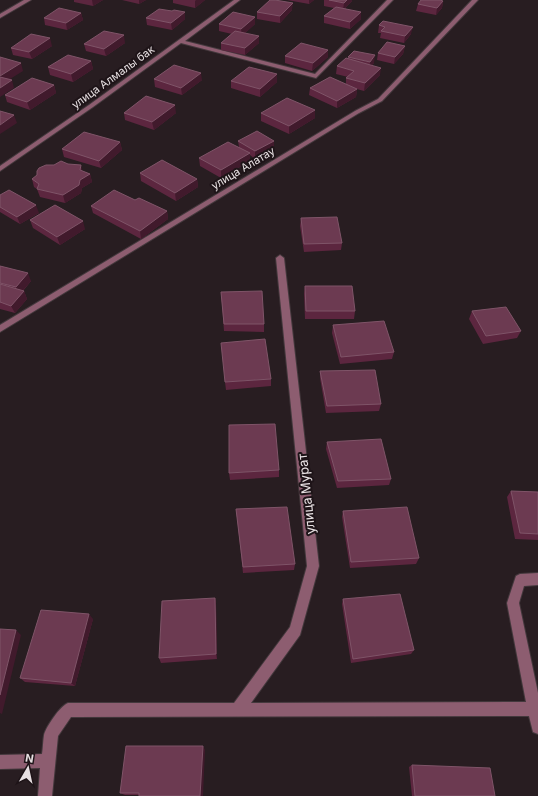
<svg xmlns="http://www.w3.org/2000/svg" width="538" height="796" font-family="Inter,sans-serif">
<rect width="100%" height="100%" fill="#281d21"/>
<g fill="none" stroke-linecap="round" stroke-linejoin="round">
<g stroke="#43383c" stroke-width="2">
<path id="minor" d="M24,0H31L0,18V14Z
M234,0H240L185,41L315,74L387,0H393L316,78L181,43L93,107L0,171V166L89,105Z
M472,0H478L382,101L359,113L0,332V325L355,111L378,99Z
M280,255L284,258L319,566L300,635L251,703L526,702L507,603L516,576L520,574L538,573V585L524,586L519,603L538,693V734L533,732L529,716L71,717L58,736L52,796H38L40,768L0,769V755L42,754C43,748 43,741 44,735C46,727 60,706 68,703H234L290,627L307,566L276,258Z"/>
</g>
<use href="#minor" fill="#8d5d70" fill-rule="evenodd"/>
</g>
<path fill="#5c263f" d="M74,0H103L93,6L74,2Z
M122,0H146L139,4Z
M173,0H205L195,8L173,3Z
M287,0H314L309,4Z
M324,0H352V1L345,8L361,19L350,29L324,23V16L334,8L324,6Z
M443,1L442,8L436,15L416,11L418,4Z
M292,10L280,23L257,19V12Z
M172,11L185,19L172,30L147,25L146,18Z
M81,13L83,20L67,30L45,25L44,18Z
M255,17V24L245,33L259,43L245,55L221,50V43L232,34L219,31V24Z
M383,21L411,34L404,43L380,38L381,33H378L379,25Z
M125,43L106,56L86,51L84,44Z
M52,46L32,59L13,55L11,48Z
M405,46L403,54L394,64L377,60L378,53Z
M328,50V57L312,71L285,63V56Z
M348,57L374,63L372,65L380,75L364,91L353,88L357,89L356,97L337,108L309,95L310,88L346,84V78L348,77L336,74L337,66L348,59Z
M91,61L93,69L73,82L50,75L48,67Z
M277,74V82L260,97L231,88V81Z
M154,79L202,80L182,95L155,87Z
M54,85L56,93L30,110L7,102L5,95Z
M124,113H176L154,130L125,120Z
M261,113L315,118L289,134L261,121Z
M238,141H274V149L255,159L250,155V161L221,178L200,166L199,158L239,147Z
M120,142L122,150L101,168L64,157L62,149Z
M82,171L90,174L92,182L82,188L81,193L65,203L40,197L37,189L34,187L32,179Z
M140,173L197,179L198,187L176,201L141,181Z
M0,195L39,213L20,224L0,212Z
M135,200L167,211L168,219L141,239L93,213L91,206Z
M301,218L342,243L341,250L304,252L300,226Z
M30,220L85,229L60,245L33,228Z
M0,266L31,281L23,291H24L27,299L15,313L0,309Z
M305,286L355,311L354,319H305L304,294Z
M221,292L264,324V332L224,331Z
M472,311L521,331L517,338L483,344L469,319Z
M333,325L394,352L392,359L340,364L332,333Z
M320,371L381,404L379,411L326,413L320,378Z
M271,379V386L226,390L225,382Z
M327,442L391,479L389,485L337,488L326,449Z
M279,470V477L230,480L229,473Z
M511,491L538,492V540L515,539L507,497Z
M236,509L295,564L294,570L243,573Z
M343,511L419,558L416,564L350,568L342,517Z
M215,598L216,603L217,659L161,663L159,658Z
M343,599L414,650L411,654L351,663L342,604Z
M93,619L75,686L25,682L20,678Z
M205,750L139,795H125L120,793Z
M412,765L495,796H412L409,767Z"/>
<path fill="#411a2c" d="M92,0H103L93,6Z
M139,0H146L139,4Z
M196,0H205L195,8V1Z
M309,0H314L309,4Z
M347,0H352V1L343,10L344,3Z
M443,1L442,8L436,15L437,8Z
M293,3L292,10L280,23V16Z
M185,12V19L172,30L171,23Z
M361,12V19L350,29V22Z
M81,13L83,20L67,30L66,23Z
M255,17V24L242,36L241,29Z
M413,27L411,34L404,43L405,36Z
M124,35L125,43L106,56L104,49Z
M259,36V43L245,55V48Z
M50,38L52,46L32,59L29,52Z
M405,46L403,54L394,64L395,57Z
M328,50V57L312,71L313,63Z
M375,55L374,63L369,69L370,62Z
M91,61L93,69L73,82L71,74Z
M21,63L23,71L2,84L0,76Z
M381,68L380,75L364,91L365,83Z
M201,73L202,80L182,95L181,88Z
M277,74V82L260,97V89Z
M12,80L14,88L0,97V88Z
M54,85L56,93L30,110L27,102Z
M357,89L356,97L337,108V101Z
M175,105L176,113L154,130L152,122Z
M315,110V118L289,134V126Z
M14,115L17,123L0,134V125Z
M274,141V149L255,159V151Z
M120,142L122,150L101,168L99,161Z
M250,153V161L221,178V170Z
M81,165L83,173L80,170Z
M90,174L92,182L82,188L81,193L65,203L63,195L80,180Z
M197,179L198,187L176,201L175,193Z
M36,205L39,213L20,224L17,217Z
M167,211L168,219L141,239L140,231Z
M83,221L85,229L60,245L57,237Z
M28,273L31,281L19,295L16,287Z
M24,291L27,299L15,313L11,306Z
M215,598L216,603L217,659L216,654Z
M89,614L93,619L75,686L71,683Z
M16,630L21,635L2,714L0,713V695Z
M203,746L205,750L203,796H200Z"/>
<path fill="#6c3a51" stroke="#7f5468" d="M270,0H275L293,3L280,16L257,12Z
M329,0H347L344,3Z
M421,0H440L443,1L437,8L418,4Z
M336,7L361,12L350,22L324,16Z
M59,8L81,13L66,23L44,18Z
M159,9L172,11L174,10L185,12L171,23L146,18Z
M233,12L255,17L241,29L219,24Z
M383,21L413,27L405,36L381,31L385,27L379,25Z
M104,31L124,35L104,49L84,44Z
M235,31L259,36L245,48L221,43Z
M31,34L50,38L29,52L11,48Z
M387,42L405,46L395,57L378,53Z
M301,43L328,50L313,63L285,56Z
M354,51L375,55L370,62L348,57Z
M68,55L91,61L71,74L48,67Z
M0,57L21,63L0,76Z
M346,58L381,68L365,83L346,78L354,71L337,66Z
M174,65L201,73L181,88L154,79Z
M249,67L277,74L260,89L231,81Z
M0,77L12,80L0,88Z
M330,77L357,89L337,101L310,88Z
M32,78L54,85L27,102L5,95Z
M146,96L175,105L152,122L124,113Z
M287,98L315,110L289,126L261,113Z
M0,111L14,115L0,125Z
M257,131L274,141L255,151L238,141Z
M84,132L120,142L99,161L62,149Z
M228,142L250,153L221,170L199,158Z
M162,160L197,179L175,193L140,173Z
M61,161L68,164L81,165L80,170L90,174L80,180L79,185L63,195L37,189L39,184L32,179L37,175V171L39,168L46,165H54Z
M9,190L36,205L17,217L0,207V195Z
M114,190L135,200L139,198L167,211L140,231L91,206Z
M55,205L83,221L57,237L30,220Z
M337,217L342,243L304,244L301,218Z
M0,266L28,273L16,287L0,283Z
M0,284L24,291L11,306L0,302Z
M305,286H352L355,311H306Z
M262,291L264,324H224L221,292Z
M506,307L521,331L486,336L472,311Z
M384,321L394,352L341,357L333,325Z
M265,339L271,379L225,382L221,343Z
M375,370L381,404L327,406L320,371Z
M275,424L279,470L229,473V425Z
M381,439L391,479L338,481L327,442Z
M511,491L538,492V534L520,533Z
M287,507L295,564L243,567L236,509Z
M407,507L419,558L351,562L343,511Z
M400,594L414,650L353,659L343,599Z
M215,598L216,654L159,658L162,601Z
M41,610L89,614L71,683L20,678Z
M0,629L16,630L0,695Z
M126,746H203L200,796H139V793H120Z
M412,765L490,768L495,796H415Z"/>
<g text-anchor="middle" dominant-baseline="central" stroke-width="4" stroke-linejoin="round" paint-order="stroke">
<g font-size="11" fill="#e8e1e3" stroke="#1e1418">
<text transform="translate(113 77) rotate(-36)">улица Алмалы бак</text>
<text transform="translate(243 168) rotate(-31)">улица Алатау</text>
</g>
<g font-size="13" fill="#e8e1e3" stroke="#1e1418">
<text transform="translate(306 494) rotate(-96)">улица Мурат</text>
</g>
</g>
<g transform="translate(28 768) rotate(9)" stroke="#1e1418" stroke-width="3" paint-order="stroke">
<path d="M0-3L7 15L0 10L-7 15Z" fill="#e8e1e3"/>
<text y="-6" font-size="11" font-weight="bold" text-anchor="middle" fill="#e8e1e3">N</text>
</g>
</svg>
